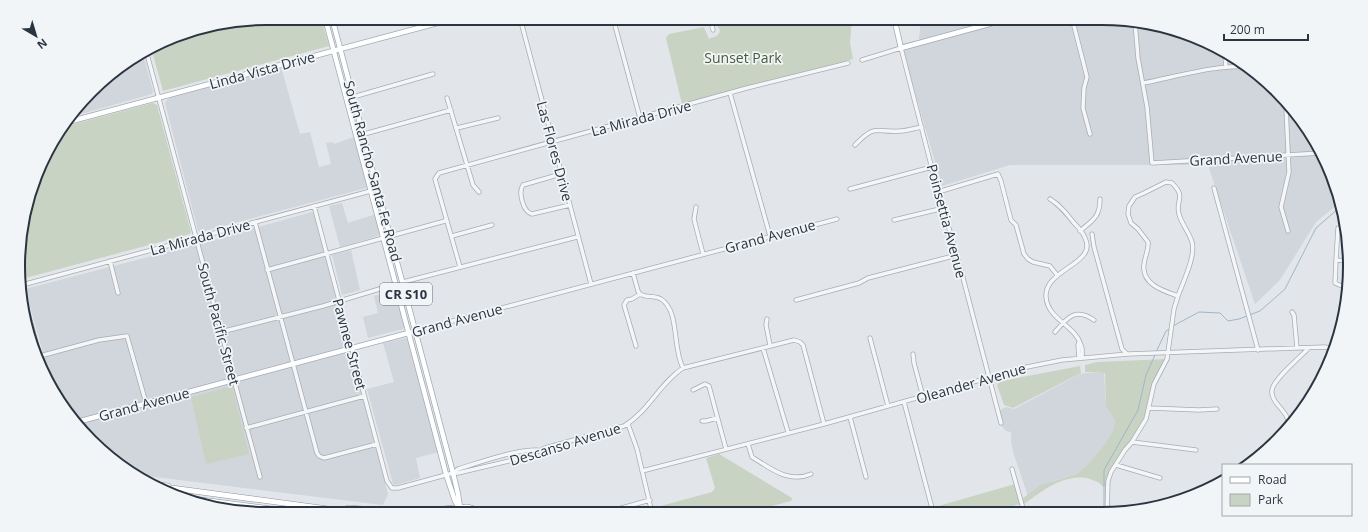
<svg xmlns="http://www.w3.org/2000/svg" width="1368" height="532" font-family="'Open Sans',sans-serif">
<rect width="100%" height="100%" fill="#e2e6ea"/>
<path fill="#d1d5dc" d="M921,18H1102L1166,27L1253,69L1317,142L1338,204L1316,222L1280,280L1255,304L1208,165H1010L942,186L901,44L919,40Z
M143,56L144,58L153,91L152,94L74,116V115L103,79Z
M281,67L300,134L310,132L319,167L331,164L326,143L333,142L334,144L354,137L367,186L366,188L201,232L198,231L165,103L169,98Z
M342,203L348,223L376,214L380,234L378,236L340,247L329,206Z
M312,212L314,215L388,494L383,505L139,475L115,463L60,404L52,384L25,289L202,243Z
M351,250L360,290L342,295L332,255Z
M396,290L405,326L403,329L368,338L363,317L378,313L374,296Z
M406,338L409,339L439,452L416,458L420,478L396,485L393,484L367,389L394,382L383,343Z
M1086,373H1104L1106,407L1115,421L1113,431L1104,445L1087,465L1077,474L1053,481L1028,496L1013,452L1011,441V432L1006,431L1000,424L997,412L1006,407L1014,409L1080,374Z"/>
<path fill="#c9d3c4" d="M266,18H321L329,46L163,91L152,51L186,31Z
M723,18H852L850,43L853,59L682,104L666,38L669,34L704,27L709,39C713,36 719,38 720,30L714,20Z
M153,103L157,105L158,109L191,232L190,234L22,279L20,233L51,142L63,127Z
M1167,359L1154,384L1146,419L1111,472L1106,486L1103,487C1100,482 1095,481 1090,479C1066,472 1042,491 1024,504L1023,498L1041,485L1077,474L1087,465L1104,445L1113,431L1115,421L1106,407L1105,373L1085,372V365L1097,362Z
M1080,366L1081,373L1013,408L1004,405L997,385L1001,381Z
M232,386L249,454L206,464L191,397Z
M719,454L792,498L791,501L761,509V513H651L650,507H657L712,492L715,488L706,458Z
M1015,484L1020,504L992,512H937L935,507Z"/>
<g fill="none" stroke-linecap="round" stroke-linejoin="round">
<path stroke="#a0b6c7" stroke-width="1" d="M1173,326L1199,312L1220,313L1228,321L1239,319L1260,311L1285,289L1316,228L1339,208
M1156,352L1166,331L1171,328
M1102,512L1104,508V470L1138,410L1146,375L1155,355"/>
<g stroke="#a7adb4" stroke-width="5">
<path id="minor" d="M520,18L591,284
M613,18L640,118
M710,18L713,30
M1072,18L1087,77L1084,88L1083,108L1090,134
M1135,22L1138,58L1147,107L1152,163L1321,153
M147,54L260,477
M1225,55L1226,67
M862,60L901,48L938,192L957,255L1001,423
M1143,83C1175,77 1218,64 1249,67
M730,93L770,236
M353,97L433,74
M447,98L473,185L479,192
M1286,107L1289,172L1281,207L1288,231
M457,128L498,118
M357,136L451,110
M855,145C876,123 875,133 900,131C907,131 915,128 922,127
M561,174L523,185C518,192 523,212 532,214L570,205
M1166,182L1172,183C1187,198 1175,199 1179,214C1181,223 1189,232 1192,242C1196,256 1183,282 1178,296C1163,291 1141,284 1144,264C1145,256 1149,249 1148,242L1138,229L1131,223L1128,214L1129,206L1135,197L1144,193Z
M1214,188L1258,350
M850,189L932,167
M938,192L998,174L1001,181L1011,220L1016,225L1024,254L1028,259L1033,262L1050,266L1057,275
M1050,199C1060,205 1067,214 1074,223C1078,227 1083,232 1085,238C1098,264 1044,269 1046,297C1048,320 1075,325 1081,345C1083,349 1082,354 1082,358
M314,206L387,481L392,488H398L453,473H458L526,457L545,448L624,426C648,412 660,383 683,368L794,340L800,342L803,345L824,424
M696,207L694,219L703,254
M894,220L944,208
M255,222L317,453L319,456L324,458L377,444
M1080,231C1093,220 1100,217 1100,199
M1092,234L1094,247L1122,349L1127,354
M452,236L492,225
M1336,260L1338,228
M110,261L118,293
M460,267L435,179L439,173L747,88L848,63
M267,270L445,221L446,219
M633,273L638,291L640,294C646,298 654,295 661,299C680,311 672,348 683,368
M403,282L577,237
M22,285L378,189
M1344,287L1335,283L1336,260L1346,261
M796,300L859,283L868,278L957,255
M1292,312L1294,315L1297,348
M767,319L766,325L770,345
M415,331L837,219
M221,332L323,306L396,284
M1055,332C1067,318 1075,307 1094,320
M870,338L888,406
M636,346L624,305L627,300L632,299L640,294
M763,348L788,432
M913,354L914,363L923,397
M40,356L99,340L127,336L146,403
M1079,358L1078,345L1079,342
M693,390L705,384L709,386L726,449
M904,402L933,512
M1149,408L1199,410L1217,409
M850,417L866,477
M702,421H706L717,418
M628,424L637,449L652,513
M1289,426C1289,417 1283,411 1277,404C1274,400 1271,395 1272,390C1273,380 1301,356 1309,348
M246,428L364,396
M1132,442L1196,450
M748,444L752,457C770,468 789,484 811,474
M1116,465L1160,478
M1012,469L1024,512
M642,471L824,424L1027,367L1062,360L1128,354L1324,347L1333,348
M453,473L458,469C481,462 513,450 537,450
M1211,486L1223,476
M618,509L650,500
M1107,512L1108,481L1111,472L1125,450L1132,442L1146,419L1154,384L1167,359L1174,309L1178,296"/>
</g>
<g stroke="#a2abb5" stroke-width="6">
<path id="major" d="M325,18L446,474L455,501L459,507
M332,18L453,473L458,494L461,514
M894,18L901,48L1011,18
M68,122L456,18
M22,292L38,352
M23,314V315
M77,422L412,332"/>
</g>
<g stroke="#8b94a0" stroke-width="6">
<path id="highway" d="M159,485L168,486
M164,487L365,514
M186,498L310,514
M348,508L407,512L467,507L489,513"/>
</g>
<use href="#minor" stroke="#f5f6f8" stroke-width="3.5"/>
<use href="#major" stroke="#fff" stroke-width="4.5"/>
<use href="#highway" stroke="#fff" stroke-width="5"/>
</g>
<g text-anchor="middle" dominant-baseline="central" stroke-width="3.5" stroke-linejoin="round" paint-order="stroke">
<rect fill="#f2f5f7" stroke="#676f78" stroke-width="1" x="380" y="283" width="52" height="22" rx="3"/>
<g font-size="13" font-weight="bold" fill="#2b3541">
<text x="406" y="294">CR S10</text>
</g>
<g font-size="14" fill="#435c39" stroke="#f2f5f7">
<text x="743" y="57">Sunset Park</text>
</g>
<g font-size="14" fill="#2b3541" stroke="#f2f5f7">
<text transform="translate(262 70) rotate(-15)">Linda Vista Drive</text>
<text transform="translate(641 118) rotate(-15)">La Mirada Drive</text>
<text transform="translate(555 151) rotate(75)">Las Flores Drive</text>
<text transform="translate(1236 158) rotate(-3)">Grand Avenue</text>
<text transform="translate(373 171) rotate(75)">South Rancho Santa Fe Road</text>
<text transform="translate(947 221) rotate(75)">Poinsettia Avenue</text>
<text transform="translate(770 236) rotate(-15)">Grand Avenue</text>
<text transform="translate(200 237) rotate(-15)">La Mirada Drive</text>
<text transform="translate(457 320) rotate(-15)">Grand Avenue</text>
<text transform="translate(219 324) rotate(75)">South Pacific Street</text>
<text transform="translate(350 344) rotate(75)">Pawnee Street</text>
<text transform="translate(971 383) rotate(-16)">Oleander Avenue</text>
<text transform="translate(144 404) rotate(-15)">Grand Avenue</text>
<text transform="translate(565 444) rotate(-17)">Descanso Avenue</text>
</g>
</g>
<path d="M0 0H1368V532H0ZM266 25H1102A241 241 0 0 1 1343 266V266A241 241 0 0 1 1102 507H266A241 241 0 0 1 25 266V266A241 241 0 0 1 266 25Z" fill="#f2f5f7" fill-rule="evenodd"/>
<path fill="none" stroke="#2b3541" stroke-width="2" d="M266 25H1102A241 241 0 0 1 1343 266V266A241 241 0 0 1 1102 507H266A241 241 0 0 1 25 266V266A241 241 0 0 1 266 25Z"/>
<rect x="1222" y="464" width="130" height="52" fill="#f2f5f7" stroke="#a2a8ae"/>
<rect x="1230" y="477" width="20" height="6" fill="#ffffff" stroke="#a2a8ae"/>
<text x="1258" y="484" font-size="12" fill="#2b3541">Road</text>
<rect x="1230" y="494" width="20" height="12" fill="#c9d3c4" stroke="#a2a8ae"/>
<text x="1258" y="504" font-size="12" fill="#2b3541">Park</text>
<g transform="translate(36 36) rotate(142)" stroke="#f2f5f7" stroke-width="3" paint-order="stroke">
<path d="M0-3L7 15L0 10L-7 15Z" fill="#2b3541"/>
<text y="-6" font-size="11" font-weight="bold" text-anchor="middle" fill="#2b3541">N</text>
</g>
<path d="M1224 34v6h84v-6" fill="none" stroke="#2b3541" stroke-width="2"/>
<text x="1230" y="34" font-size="12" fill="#2b3541" stroke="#f2f5f7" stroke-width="3" paint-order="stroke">200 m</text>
</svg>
